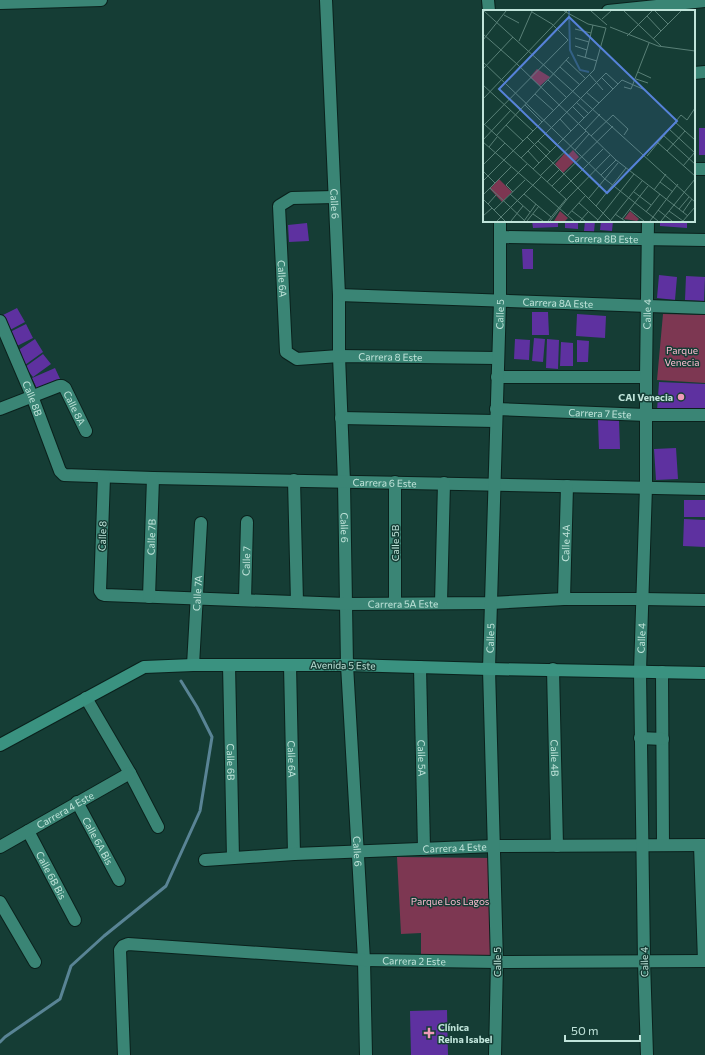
<svg xmlns="http://www.w3.org/2000/svg" width="705" height="1055" font-family="Commissioner,sans-serif">
<rect width="100%" height="100%" fill="#153d35"/>
<path fill="#7d3752" d="M663,314L705,315V383L657,380Z
M397,857L493,858L495,959L421,958V933L401,934Z"/>
<g fill="none" stroke-linecap="round" stroke-linejoin="round">
<path stroke="#598495" stroke-width="3" d="M0,1042L5,1037L60,999L71,966L104,936L166,886L200,811L212,737L197,707L181,681"/>
</g>
<path fill="#5e31a0" d="M699,128H705V155H699Z
M532,221H558V227L533,228Z
M565,221H578V229L565,228Z
M585,221H595L594,232L584,231Z
M601,221H613L612,231L600,230Z
M660,221H687V228L660,226Z
M307,223L309,241L289,242L288,225Z
M522,249H533V269H523Z
M659,275L677,277L675,300L657,298Z
M686,276L705,277L704,301L685,300Z
M17,308L25,322L10,330L3,315Z
M532,312H548L549,335H532Z
M577,314L606,316L605,338L576,336Z
M26,324L33,338L17,346L10,332Z
M534,338L545,339L543,362L532,361Z
M35,339L43,352L25,365L17,351Z
M515,339L530,340L529,360L514,359Z
M547,339L559,340L558,369L546,368Z
M577,340L589,341L588,362H577Z
M561,342L573,343V366H560Z
M43,354L51,364L33,377L25,367Z
M55,368L61,381L38,391L32,378Z
M659,382L705,384V410L657,411Z
M598,420H619L620,449H599Z
M676,448L678,479L656,480L654,449Z
M684,500H705V517H684Z
M684,519L705,520V547L683,546Z
M447,1010L448,1055H411L410,1011Z"/>
<g fill="none" stroke-linecap="round" stroke-linejoin="round">
<g stroke="#0a211c" stroke-width="14">
<g id="minor">
<path id="s1" d="M326,0L339,295V356L344,482L347,665L364,960L366,1055"/>
<path d="M488,0L489,11"/>
<path d="M0,3L101,0"/>
<path d="M608,11L705,1"/>
<path d="M694,73L705,72"/>
<path d="M694,169H705"/>
<path id="s2" d="M334,197L292,198L279,206L286,352L297,359L339,356L497,358"/>
<path id="s3" d="M500,237L705,240"/>
<path id="s4" d="M339,295L705,308"/>
<path id="s5" d="M0,321L32,396L60,471L64,475L153,478L705,489"/>
<path d="M497,377H646"/>
<path id="s6" d="M0,409L59,386H62L65,388L86,431"/>
<path id="s7" d="M496,409L646,415H705"/>
<path d="M341,418L495,421"/>
<path id="s8" d="M104,477L100,591L102,594L105,595L346,604L491,603L564,599H642L705,600"/>
<path d="M294,480L297,602"/>
<path d="M395,482V603"/>
<path id="s9" d="M149,597L153,478"/>
<path id="s10" d="M564,599L567,486"/>
<path id="s11" d="M245,600L247,522"/>
<path d="M441,603L444,483"/>
<path id="s12" d="M193,665L201,523"/>
<path id="s13" d="M229,665L233,858"/>
<path id="s14" d="M290,665L294,854"/>
<path id="s15" d="M420,667L424,849"/>
<path id="s16" d="M553,669L557,846"/>
<path d="M662,672L663,845"/>
<path d="M86,698L130,773L158,827"/>
<path d="M640,738L663,739"/>
<path id="s17" d="M77,802L119,880"/>
<path id="s18" d="M28,831L75,920"/>
<path d="M700,845L704,961"/>
<path id="s19" d="M0,847L130,773"/>
<path id="s20" d="M205,860L294,854L495,846L705,845"/>
<path d="M0,902L35,962"/>
<path id="s21" d="M124,1055L120,950L123,946L128,944L364,960L497,962L705,961"/>
<path id="s22" d="M495,1055L497,962L489,669L500,301V221"/>
<path id="s23" d="M647,1055L644,961L640,671L646,487V377L648,221"/>
</g>
</g>
<g stroke="#0a211c" stroke-width="14">
<path id="major" d="M0,745L144,667L193,665H347L489,669L705,673"/>
</g>
<use href="#minor" stroke="#3a8575" stroke-width="12"/>
<use href="#major" stroke="#3a9280" stroke-width="12"/>
</g>
<g fill="#ef9ab8" stroke="#153d35" stroke-width="1.5">
<circle cx="681" cy="397" r="4"/>
<path d="M427 1027h4v4h4v4h-4v4h-4v-4h-4v-4h4z"/>
</g>
<g text-anchor="middle" dominant-baseline="central" stroke-width="3" stroke-linejoin="round" paint-order="stroke">
<g font-size="10" fill="#c0e4da" stroke="#153d35">
<text stroke="none"><textPath href="#s1" startOffset="204">Calle 6</textPath></text>
<text stroke="none"><textPath href="#s3" startOffset="103">Carrera 8B Este</textPath></text>
<text stroke="none"><textPath href="#s2" startOffset="130">Calle 6A</textPath></text>
<text stroke="none"><textPath href="#s4" startOffset="219">Carrera 8A Este</textPath></text>
<text stroke="none"><textPath href="#s22" startOffset="741">Calle 5</textPath></text>
<text stroke="none"><textPath href="#s23" startOffset="741">Calle 4</textPath></text>
<text stroke="none"><textPath href="#s2" startOffset="310">Carrera 8 Este</textPath></text>
<text stroke="none"><textPath href="#s5" startOffset="84">Calle 8B</textPath></text>
<text stroke="none"><textPath href="#s6" startOffset="92">Calle 8A</textPath></text>
<text stroke="none"><textPath href="#s7" startOffset="104">Carrera 7 Este</textPath></text>
<text stroke="none"><textPath href="#s5" startOffset="488">Carrera 6 Este</textPath></text>
<text stroke="none"><textPath href="#s1" startOffset="528">Calle 6</textPath></text>
<text transform="translate(102 536) rotate(-88)">Calle 8</text>
<text stroke="none"><textPath href="#s9" startOffset="60">Calle 7B</textPath></text>
<text transform="translate(395 543) rotate(-90)">Calle 5B</text>
<text stroke="none"><textPath href="#s10" startOffset="56">Calle 4A</textPath></text>
<text stroke="none"><textPath href="#s11" startOffset="39">Calle 7</textPath></text>
<text stroke="none"><textPath href="#s12" startOffset="72">Calle 7A</textPath></text>
<text stroke="none"><textPath href="#s8" startOffset="419">Carrera 5A Este</textPath></text>
<text stroke="none"><textPath href="#s22" startOffset="417">Calle 5</textPath></text>
<text stroke="none"><textPath href="#s23" startOffset="417">Calle 4</textPath></text>
<text transform="translate(343 665) rotate(1)">Avenida 5 Este</text>
<text stroke="none"><textPath href="#s16" startOffset="89">Calle 4B</textPath></text>
<text stroke="none"><textPath href="#s15" startOffset="91">Calle 5A</textPath></text>
<text stroke="none"><textPath href="#s14" startOffset="94">Calle 6A</textPath></text>
<text stroke="none"><textPath href="#s13" startOffset="97">Calle 6B</textPath></text>
<text stroke="none"><textPath href="#s19" startOffset="75">Carrera 4 Este</textPath></text>
<text stroke="none"><textPath href="#s17" startOffset="44">Calle 6A Bis</textPath></text>
<text stroke="none"><textPath href="#s20" startOffset="250">Carrera 4 Este</textPath></text>
<text stroke="none"><textPath href="#s1" startOffset="852">Calle 6</textPath></text>
<text stroke="none"><textPath href="#s18" startOffset="50">Calle 6B Bis</textPath></text>
<text stroke="none"><textPath href="#s21" startOffset="402">Carrera 2 Este</textPath></text>
<text transform="translate(497 962) rotate(-90)">Calle 5</text>
<text transform="translate(644 962) rotate(-91)">Calle 4</text>
</g>
<g font-size="10" fill="#fcbbd0" stroke="#153d35">
<text x="682" y="350">Parque<tspan x="682" dy="12">Venecia</tspan></text>
<text x="450" y="901">Parque Los Lagos</text>
</g>
<g font-size="10" font-weight="bold" fill="#c0e4da" stroke="#153d35" text-anchor="end">
<text x="673" y="397">CAI Venecia</text>
<text x="438" y="1027" text-anchor="start">Clínica<tspan x="438" dy="12">Reina Isabel</tspan></text>
</g>
</g>
<g transform="translate(483 10)">
<rect width="212" height="212" fill="#153d35"/>
<path d="M54,59L67,67L57,76L47,67ZM90,140L96,147L80,163L72,154L82,143L84,146ZM16,169L29,182L19,192L7,179ZM77,201L85,208L82,211H71ZM147,201L156,209L154,211L141,209Z" fill="#7d3752"/>
<path fill="none" stroke="#2d5b77" stroke-width="2" d="M86,1L87,40L97,60L106,62"/>
<path fill="none" stroke="#598077" stroke-width="1" d="M1,1L212,192M81,1L105,14L123,18M108,1L124,15M141,1L178,36M172,1L185,14M21,5L36,13M164,6L178,21M119,9L128,1M127,17L175,36L212,41M92,19L108,23M0,24L34,54M144,26L169,1M92,28L106,32M170,29L198,1M0,30L23,1M36,31L49,1M92,36L104,40M94,45L114,51M102,48L110,15M83,50L103,69M0,52L122,169L175,211M34,54L133,150L205,206M77,57L97,75M0,59L30,27M155,62L168,68M107,65L120,80M118,67L130,79M153,69L165,73M65,70L84,88M0,75L50,121M141,77L148,79L166,33M103,82L116,93M52,84L71,101M26,88L38,99M0,89L84,1M93,92L105,103M42,95L59,112M89,96L101,108M77,109L88,121M192,112L212,130M0,113L84,190M23,115L40,131M0,116L85,30L69,14L49,2M186,119L212,143M102,120L117,104M62,124L73,135M180,125L212,154M13,126L86,47M108,126L130,105L145,119L141,125M44,127L128,211M0,130L28,100M55,131L67,142M0,132L91,211M174,132L212,166M6,137L14,127M92,140L106,124M45,141L56,153M184,141L202,121M164,146L198,105L204,110L212,98M38,148L123,63L135,74M0,155L22,133M200,156L212,142M50,159L139,70L162,80M0,161L12,173M118,165L133,150M57,166L103,121M0,171L111,60L123,18M64,172L76,160M177,172L190,182M69,176L130,116M7,178L42,211M171,180L183,164M30,182L23,175L44,154M151,182L168,195M76,183L120,139M27,184L47,202M41,184L68,207M0,185L28,157M106,188L135,153M0,189L22,211M96,193L115,210M5,194L13,185M113,196L143,158M196,199L206,187M11,200L42,170M147,200L161,211M175,200L189,211M89,201L102,211M186,201L200,211M163,202L177,184M200,202L209,189M50,204L60,211M132,204L142,211M0,206L9,198M84,206L102,186M139,209L165,176M14,211L58,167M28,211L40,196M41,211L53,194M44,211L56,196M65,211L83,189M67,211L85,188L127,145M97,211L105,202M114,211L151,164M127,211L159,171M167,211L195,174M178,211L212,169M200,211L212,197"/>
<path fill="#5682d9" fill-opacity="0.15" stroke="#5682d9" stroke-width="2" d="M86,7L194,111L124,183L16,79Z"/>
<rect width="212" height="212" fill="none" stroke="#c0e4da" stroke-width="2"/>
</g>
<path d="M565 1035v6h75v-6" fill="none" stroke="#c0e4da" stroke-width="2"/>
<text x="571" y="1035" font-size="12" fill="#c0e4da" stroke="#153d35" stroke-width="3" paint-order="stroke">50 m</text>
</svg>
